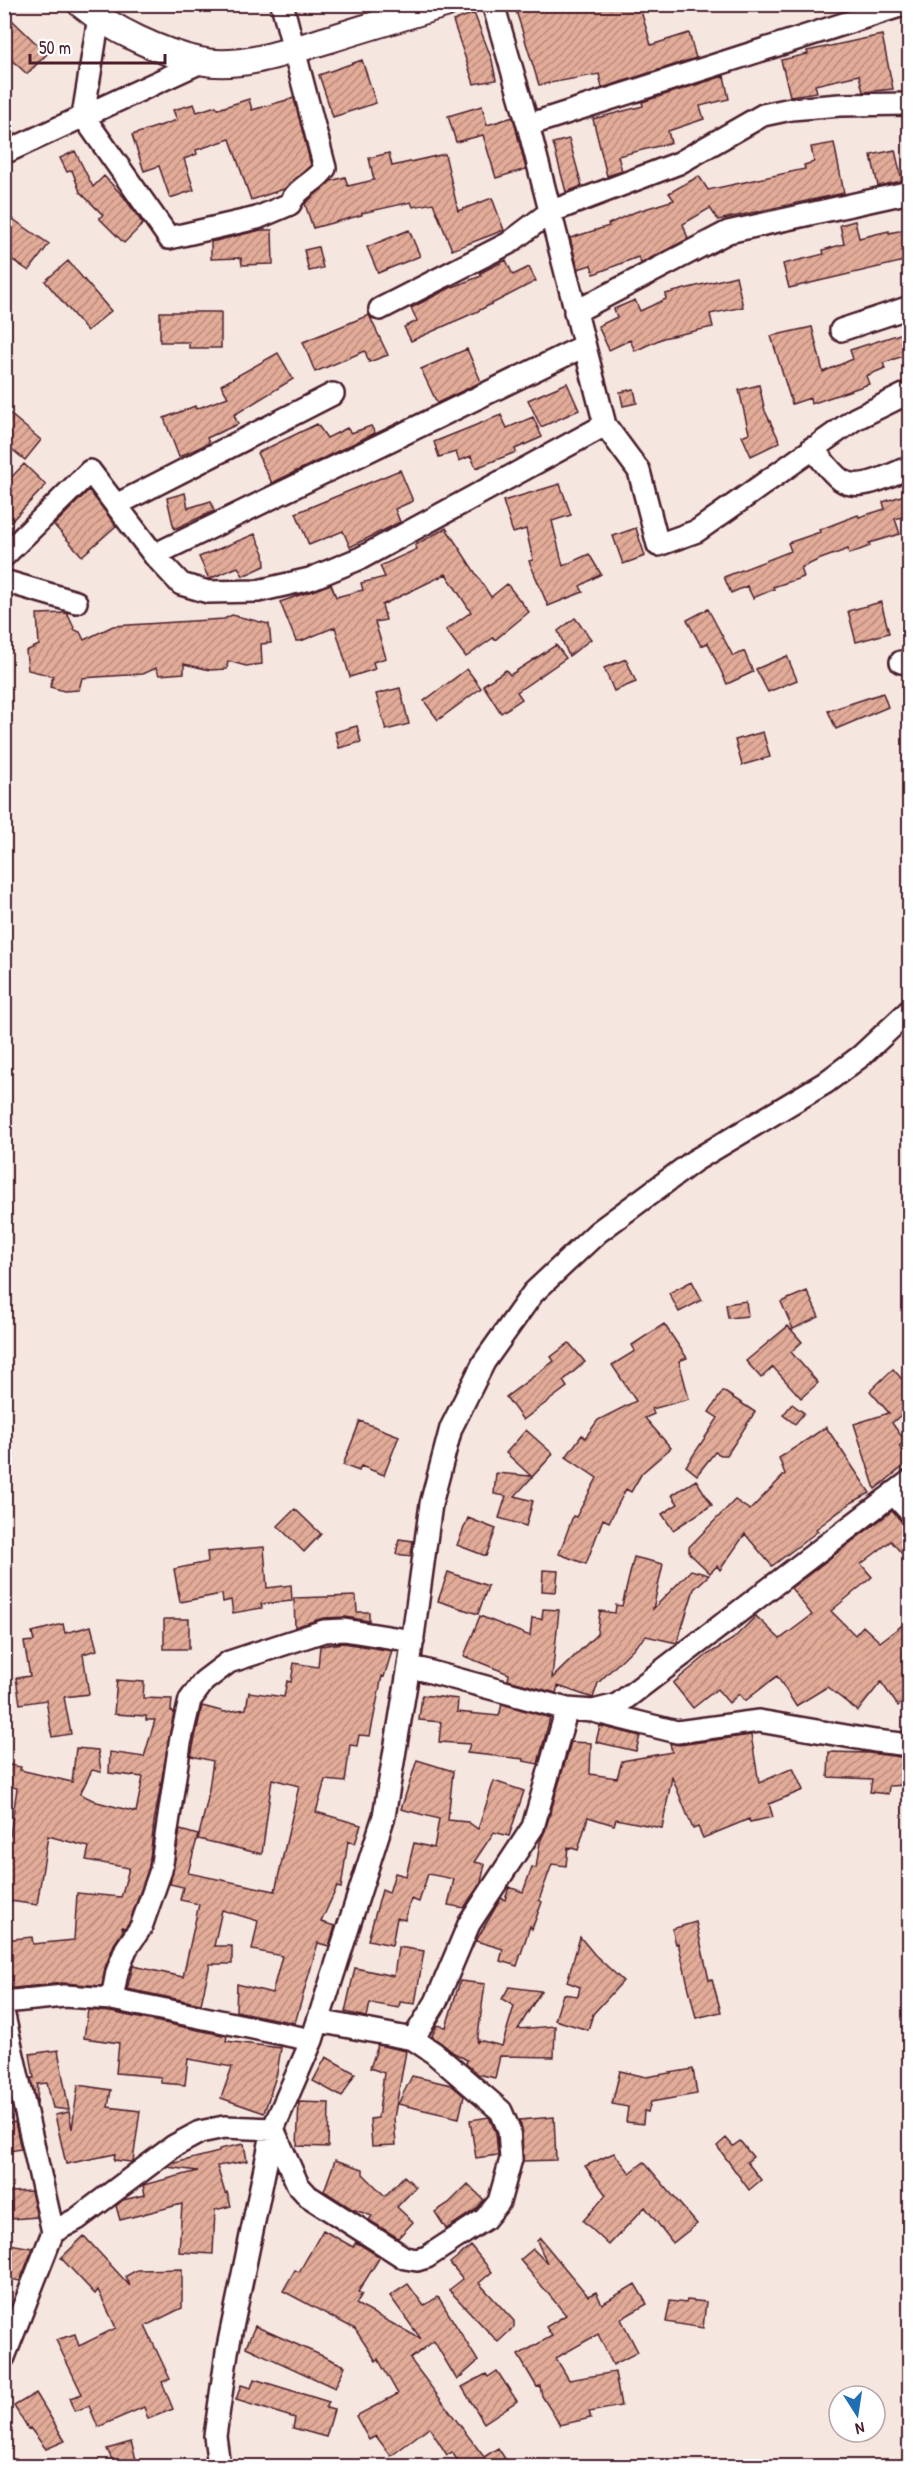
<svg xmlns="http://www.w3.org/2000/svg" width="914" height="2471" font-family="'Patrick Hand',sans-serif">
<defs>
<pattern id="building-hatch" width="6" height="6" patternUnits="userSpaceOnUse" patternTransform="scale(1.5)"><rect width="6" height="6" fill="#e2ac99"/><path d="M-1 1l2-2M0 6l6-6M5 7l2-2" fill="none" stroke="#b98b7d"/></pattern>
</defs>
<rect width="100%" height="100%" fill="#f6e6e0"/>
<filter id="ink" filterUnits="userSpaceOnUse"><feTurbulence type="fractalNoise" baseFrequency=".0167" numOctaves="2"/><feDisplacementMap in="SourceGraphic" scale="12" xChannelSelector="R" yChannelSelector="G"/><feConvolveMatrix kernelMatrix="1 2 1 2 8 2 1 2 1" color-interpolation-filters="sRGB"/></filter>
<g filter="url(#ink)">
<path fill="url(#building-hatch)" stroke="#4a1f2b" stroke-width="1.5" d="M514,4H639L651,45L689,33L696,58L602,88L599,74L539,85Z
M474,13L492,60L496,80L474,84L453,21Z
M11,19L47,54L27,74L4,53V26Z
M882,35L893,89L863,92L859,75L815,85L817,92L790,96L781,60L808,54L807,51Z
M362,60L376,103L333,117L319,75Z
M724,76L729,99L700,106L704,119L668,131L671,143L618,156L622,171L607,176L593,119L643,106L642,102Z
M294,98L311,165L284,189L251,200L230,139L196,150L197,154L184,159L194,190L170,198L159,166L144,171L132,135L177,120L173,110L194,104L197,112L216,106L218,109L249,99L252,110Z
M482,106L487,125L513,117L526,169L496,178L483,135L456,142L448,116Z
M569,139L582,186L566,192L553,143Z
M834,143L844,193L718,220L710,208L683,224L688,239L641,263L638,257L594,274L591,265L578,269L570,238L609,226L608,224L635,212L674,200L669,193L699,176L708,190L805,169L804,165L814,162L811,147Z
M895,150L902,181L878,186L871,155Z
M75,151L93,187L104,176L124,197L143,224L124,243L99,218L103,215L80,192L72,170L67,172L60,158Z
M389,153L392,166L445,154L458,211L492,198L504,230L452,250L433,203L413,207L411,202L362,213V215L313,228L305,204L307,202L331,181L345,177L348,186L374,180L369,158Z
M4,213L49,244L29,271L4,254Z
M855,221L859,238L889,231V233L909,229V260L789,288L783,264L824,254L823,250L844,244L840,225Z
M261,230H272L273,264L242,265L241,258L211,259V242Z
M409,230L420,256L378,273L367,247Z
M318,247L323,268L309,271L304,250Z
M506,260L513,275L529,267L536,281L476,312L411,341L404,327L417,321L411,308L450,288L481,276L480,273Z
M68,261L111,311L87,331L45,281Z
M736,276L743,307L710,314L713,327L663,338L635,351L630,340L609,350L598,326L617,317L614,309L635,300L640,311L666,299L665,294Z
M160,312H221V348H189V342H160Z
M369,315L388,355L369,362L365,351L315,372L303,342Z
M812,327L823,372L853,359L850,350L909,331V354L883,363L885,368L866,376L869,384L811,404L810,398L792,404L771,336Z
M467,349L480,379L479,383L437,403L421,369Z
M278,353L293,379L234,415L238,424L207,438L209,443L179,457L164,418L195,406L196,409L228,397L221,385Z
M567,383L579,410L541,427L528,400Z
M759,385L765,411L780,442L751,456L742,436L749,433L739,390Z
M634,389L637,403L623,406L620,392Z
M4,409L41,440L25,460L4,443Z
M501,415L507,428L533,417L542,437L515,449L516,452L476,468L471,456L459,461L456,452L439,457L434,442Z
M317,424L327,438L347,428L351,433L371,426L375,433L272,483L257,453Z
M24,464L46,485L4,529V485Z
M400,470L413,501L395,509L400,522L350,547L343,531L309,545L296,513Z
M560,484L571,515L552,521L563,566L589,554L601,574L580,586L583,592L548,606L529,561L533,560L526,529L513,533L503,501Z
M89,490L116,526L82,556L54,525Z
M185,493L188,508L211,501L214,511L174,529L167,498Z
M907,494L909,515L895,519L900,534L869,543L870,546L849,554L848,549L818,560L801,568L804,577L773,587L774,589L753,598L747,586L731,593L724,577L791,551L788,543L820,532L819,530L858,515L859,517L885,509L883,502Z
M446,528L491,597L507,584L529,612L495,640L493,638L466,657L446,630L471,612L446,574L382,605L386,620L375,622L386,658L373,662L375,669L350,677L335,627L301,641H296L280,602L331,584L336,597L363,590L361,583L385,577L380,566L417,549L415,545Z
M636,528L645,556L623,564L613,536Z
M255,534L264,553L265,566L243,576L238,567L209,579L199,557Z
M881,602L889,633L856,642L848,611Z
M708,609L733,656L744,651L753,672L727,684L708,643L701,646L687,620Z
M67,613L75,630L80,632L84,640L113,626L224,619L232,615L269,624L271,643L261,644L262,664L246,666L228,661L227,669L210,670L184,664V673L159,675L156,668L143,674L82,678L79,690L64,691L50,687L53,676L28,670L26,651L39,645L37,614Z
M575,618L591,639L569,656L558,631Z
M556,645L566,658L517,692L522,699L501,713L483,685L506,670L510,675Z
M787,656L797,680L768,692L756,669Z
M626,659L636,682L614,691L604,668Z
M467,669L481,688L438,720L424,701Z
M400,688L409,724L386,730L376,694Z
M883,693L888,707L836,729L828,711Z
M357,726L361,742L339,748L335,732Z
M763,732L770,757L742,765L735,740Z
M692,1281L702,1300L679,1312L669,1293Z
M807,1291L819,1317L793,1329L781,1302Z
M746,1301L748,1316L728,1318L726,1304Z
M664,1324L687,1358L679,1361L689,1399L652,1409L654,1414L645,1418L671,1448L642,1473L631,1492L626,1489L609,1522L603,1519L586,1564L559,1554L573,1516L576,1517L597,1478L566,1457L582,1435L585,1438L598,1420L636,1401L612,1365L635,1351L632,1345Z
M788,1326L802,1342L791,1352L818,1383L801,1398L773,1367L761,1378L746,1361Z
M569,1343L585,1362L563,1381L567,1387L523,1420L506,1397L554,1361L551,1357Z
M893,1369L909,1387V1408L892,1423L905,1441L899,1446L909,1462L875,1489L854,1424L889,1413L870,1391Z
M723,1391L755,1412L727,1455H721L715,1452L697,1475L686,1466L718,1418L709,1412Z
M792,1404L804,1413L795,1424L783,1415Z
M360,1421L399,1436L384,1475L361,1466L359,1471L343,1465Z
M826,1427L870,1493L851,1503L816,1529L818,1531L772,1566L745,1534L720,1570L717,1566L710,1573L689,1553V1547L735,1500L750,1510L785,1474L779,1458Z
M526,1430L553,1454L515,1496L533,1501L526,1526L499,1518L506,1496L494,1494L496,1473L531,1476L506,1453Z
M696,1480L712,1505L673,1530L662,1514L678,1504L672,1495Z
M295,1509L321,1534L304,1552L278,1526Z
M892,1511L901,1521L909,1524V1562L891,1541L861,1564L872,1577L831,1611L855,1635L863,1626L880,1642L909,1620V1697L898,1706L881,1682L858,1711L827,1687L796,1706L777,1676L745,1701L739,1694L729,1703L717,1689L693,1708L673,1683L707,1655L733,1639L756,1616L780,1639L812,1615L791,1588Z
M468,1518L496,1529L486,1556L457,1545Z
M399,1539L413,1541L411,1556L396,1554Z
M264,1547L267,1588L291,1585L292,1601L261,1604L262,1608L233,1613L231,1600L223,1602L222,1594L180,1602L174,1569L208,1562L207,1552Z
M634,1557L663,1564L653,1609L691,1570L709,1575L694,1589L677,1643L646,1636L598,1683L593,1698L558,1686L556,1693L508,1680L509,1674L464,1656L480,1616L530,1636L532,1618L542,1619L543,1609L559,1610L552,1678L597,1634L600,1611L615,1613L616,1605L622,1606Z
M543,1570L558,1571L556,1592L542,1591Z
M448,1572L488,1586L478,1614L438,1601Z
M356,1596L357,1612H369V1621L346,1617L323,1618L295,1627L294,1598Z
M164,1619H189V1649H164Z
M63,1624L65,1633L91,1626L97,1650L83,1654L89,1694L64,1697L71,1734L52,1737L46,1700L20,1704L16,1678L30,1676L24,1642L34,1641L32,1632Z
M343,1643L392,1651L384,1677L382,1676L370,1736L359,1735L357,1746L350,1745L345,1782L325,1780L316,1812L361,1825L355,1844L348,1841L341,1888L337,1887L321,1922L335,1926L329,1946L318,1943L295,2023L236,2011L237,1984L272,1993L282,1956L252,1950L258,1921L222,1910L214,1946H232V1964H210L201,2004L127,1989L133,1966L183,1977L199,1904L180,1900L183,1887L170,1884L180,1830L198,1835L188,1873L275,1891L299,1786L272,1779L262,1854L198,1839L207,1802L213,1761L191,1756L202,1706L225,1712L246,1709L249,1692L284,1697L287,1681L291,1682L294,1663L318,1667L320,1646Z
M117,1680L144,1682L143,1698L172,1699L171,1711L174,1712L154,1822L149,1867L130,1921L125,1928L122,1927L123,1931L114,1944L105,1968L102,1986L63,1983L4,1989V1976H8L4,1940L32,1937L33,1944L74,1940L77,1893L121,1897L122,1894L129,1868L86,1860L89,1847L48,1836L37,1905L4,1900L7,1882L4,1881V1835L10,1836L17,1788L4,1785V1764L21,1767L20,1770L72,1782L76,1748L98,1750L101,1772L92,1770L80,1794L97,1802L136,1812L143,1777L109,1773L110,1752L144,1757L155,1720H146V1716L114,1714Z
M422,1695L458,1699L457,1712L499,1716L502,1704L550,1718L538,1764L523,1761L524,1759L467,1753L470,1744L439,1742L441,1722L419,1720Z
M600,1726L640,1736L636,1751L596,1742Z
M751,1735L759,1783L793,1768L803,1790L769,1804L773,1817L750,1822L749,1819L703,1838L698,1827L693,1829L672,1777L662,1828L616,1819L614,1825L588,1817L578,1850L568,1847L566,1866L552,1864L539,1900L542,1902L532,1929L530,1926L517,1966L500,1961L503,1949L476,1941L501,1898L505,1900L509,1887L523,1892L532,1867L536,1868L540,1842L545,1831L571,1742L591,1743L590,1774L617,1778L622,1761L672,1752L670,1743L679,1745Z
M829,1752L869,1753L909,1758V1785L889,1786L888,1794L870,1792L872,1779L828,1777Z
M417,1760L453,1771L448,1820L468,1822L478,1829L494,1781L524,1791L509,1836L494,1832L474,1862L485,1864L481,1882L464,1908L448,1905L454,1879L428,1874L419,1902L411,1899L405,1920L397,1918L392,1945L368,1940L382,1890L389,1893L395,1873L406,1876L414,1843L434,1848L439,1819L401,1809Z
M696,1922L709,1980L712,1979L721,2012L696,2018L678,1943L676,1944L672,1929Z
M580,1937L595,1955L623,1981L593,2014L588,2030L555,2020L563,1994L578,1996L580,1987L567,1982Z
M398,1947L424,1951L415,2004L400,2002L399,2008L370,2003L367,2017L345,2012L355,1968L394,1976Z
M460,1981L485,1984L477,2043L479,2040L502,2046L514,2006L502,1999L509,1987L541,1991L518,2029L555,2026L554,2057L500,2056L495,2078L478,2074L466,2064L467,2060L454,2053L432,2036L437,2025L446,2027Z
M88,2010L110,2012L227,2036L226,2041L281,2048L277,2073L264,2113L221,2098L232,2067L188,2059L185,2085L161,2083V2077L116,2073L119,2043L84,2038Z
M378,2045L406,2051L394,2118L396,2145L372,2146L370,2119L378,2118L384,2073L370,2068Z
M58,2050L64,2083L69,2110L53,2108L47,2083L38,2084L37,2105L31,2078H34L30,2054Z
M326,2057L355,2073L342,2097L313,2081Z
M693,2069L697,2094L651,2102L648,2112L644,2111L643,2124L626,2122L628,2107L612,2104L620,2071L646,2077Z
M412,2076L451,2085L464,2096L459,2118L398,2104Z
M78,2085L111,2090L108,2107L140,2111L133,2161L131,2162L114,2160L115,2154L66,2164L55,2115L69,2112L72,2129Z
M299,2102L329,2103L328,2147L297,2146Z
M489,2117L496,2133L498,2155L476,2158L470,2120Z
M554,2117L556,2160L523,2161L522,2129L519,2120Z
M15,2122L21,2149L4,2152V2124Z
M726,2138L733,2146L740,2141L753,2157L747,2162L761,2180L749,2190L717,2146Z
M244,2144L247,2161L217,2166L225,2193L227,2192L231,2206L215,2210L213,2254L179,2252L182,2204L120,2220L116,2206L123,2200L145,2195L143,2185L198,2171L167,2167L171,2164L219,2152V2149Z
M614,2153L630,2173L644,2162L697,2224L673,2243L645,2207L609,2245L583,2221L606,2195L585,2166Z
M335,2160L363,2169V2174L385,2196L404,2176L416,2187L397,2207L413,2222L398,2238L369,2220L372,2216L352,2209L324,2191Z
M468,2184L484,2200L476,2209L446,2229L435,2212L449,2203Z
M31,2191L37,2217L12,2219L11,2192Z
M323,2230L353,2247L356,2242L380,2257L358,2292L362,2294L356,2304L421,2339L390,2296L408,2284L424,2306L437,2297L439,2298L478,2361L457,2380L434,2341L410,2359L484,2457L498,2448L510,2466H461L452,2452L447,2455L429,2427L391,2456L376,2436L369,2440L356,2416L398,2394L378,2359L376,2361L355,2329L283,2291L295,2270L299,2272Z
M84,2236L130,2286L126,2276L137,2270L182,2269V2308L145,2326L170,2379L162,2382L173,2409L148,2419L144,2407L98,2427L89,2406L75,2411L70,2398L82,2394L56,2340L75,2334L79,2346L116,2328L98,2290L95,2294L61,2258Z
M540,2238L588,2296L596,2292L602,2304L635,2284L647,2304L621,2319L638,2352L613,2365L598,2334L556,2358L569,2380L615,2372L621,2406L589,2412L591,2418L560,2425L542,2396L540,2386L537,2387L518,2355L552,2336L546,2327L566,2315L520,2260L533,2249L547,2263L537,2241Z
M4,2243L33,2248L20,2281L4,2278Z
M471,2246L492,2272L479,2283L514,2321V2327L498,2342L449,2290L463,2279L450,2263Z
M687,2300L706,2302L703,2328L666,2322L670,2301L686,2303Z
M255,2326L345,2366L335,2388L246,2347Z
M497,2371L517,2401L484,2423L462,2387L486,2374L488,2377Z
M254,2379L329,2402L326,2408L334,2410L326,2437L293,2428L295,2418L236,2400L241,2385L251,2388Z
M36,2393L65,2441L46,2449L30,2428L28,2429L14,2406Z
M131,2442L138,2466H115L107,2449Z"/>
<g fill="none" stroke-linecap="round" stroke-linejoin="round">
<g stroke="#4a1f2b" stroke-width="26">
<path id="minor" d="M493,4L528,125L906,4
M99,17L83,116L169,238L257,218L290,204C298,186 316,183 325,168L282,4
M528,125L605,425L639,471L658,545L697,531L855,419L910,392
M4,153L201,62
M380,309L509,243L550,212L679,163L763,115L791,109L840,105L910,104
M575,312L728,232L910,192
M841,330L910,307
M812,448C821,458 830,472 841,480C860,493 891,474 910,467
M116,505L333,394
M154,555L584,346
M4,556L90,471L154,555L181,584L208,592L258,591L310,579L361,558L605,425
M4,581L76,602
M901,662L910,663
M893,1493L910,1512
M409,1666L567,1709L593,1711L617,1705L910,1481
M597,1712L677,1732L759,1721L875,1741L910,1745
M112,1999L117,1972L126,1949L141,1927L161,1870L180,1743L190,1700L204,1681L229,1662L324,1631L344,1630L413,1641
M4,2002L64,1996L112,1999L312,2040
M4,2016L53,2232
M413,2039L436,2002L469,1924L533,1827L567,1709
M4,2357L53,2232L77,2219L174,2146L200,2132L224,2127L273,2129L298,2185L308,2196L405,2258L417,2260L427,2257L485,2219L499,2202L511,2159L509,2130L501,2111L434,2053L413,2039L318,2021
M219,2466L215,2436L227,2352L273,2129L312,2040L384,1816L409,1666L431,1504L451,1428L484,1362L533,1293L598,1232L694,1161L825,1083L861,1056L910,1010"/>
</g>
<g stroke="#4a1f2b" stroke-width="30">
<path id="major" d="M81,4C111,29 161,53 200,61C240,70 292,50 330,39C368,27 406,16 445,4"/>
</g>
<use href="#minor" stroke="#fff" stroke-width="21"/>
<use href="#major" stroke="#fff" stroke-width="26"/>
</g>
</g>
<rect width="914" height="2471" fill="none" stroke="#fff" stroke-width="24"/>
<rect x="12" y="12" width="890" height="2447" fill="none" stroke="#4a1f2b" stroke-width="2" filter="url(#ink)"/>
<g transform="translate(857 2414) rotate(168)"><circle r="28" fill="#ffffff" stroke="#b7a5aa" stroke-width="1.5"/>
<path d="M0-4.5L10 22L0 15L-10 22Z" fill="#1f6fb2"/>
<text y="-9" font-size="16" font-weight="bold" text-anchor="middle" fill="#4a1f2b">N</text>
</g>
<path d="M30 54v9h135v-9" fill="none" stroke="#4a1f2b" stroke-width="3"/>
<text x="39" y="54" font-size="18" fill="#4a1f2b" stroke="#ffffff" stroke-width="4.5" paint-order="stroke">50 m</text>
</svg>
